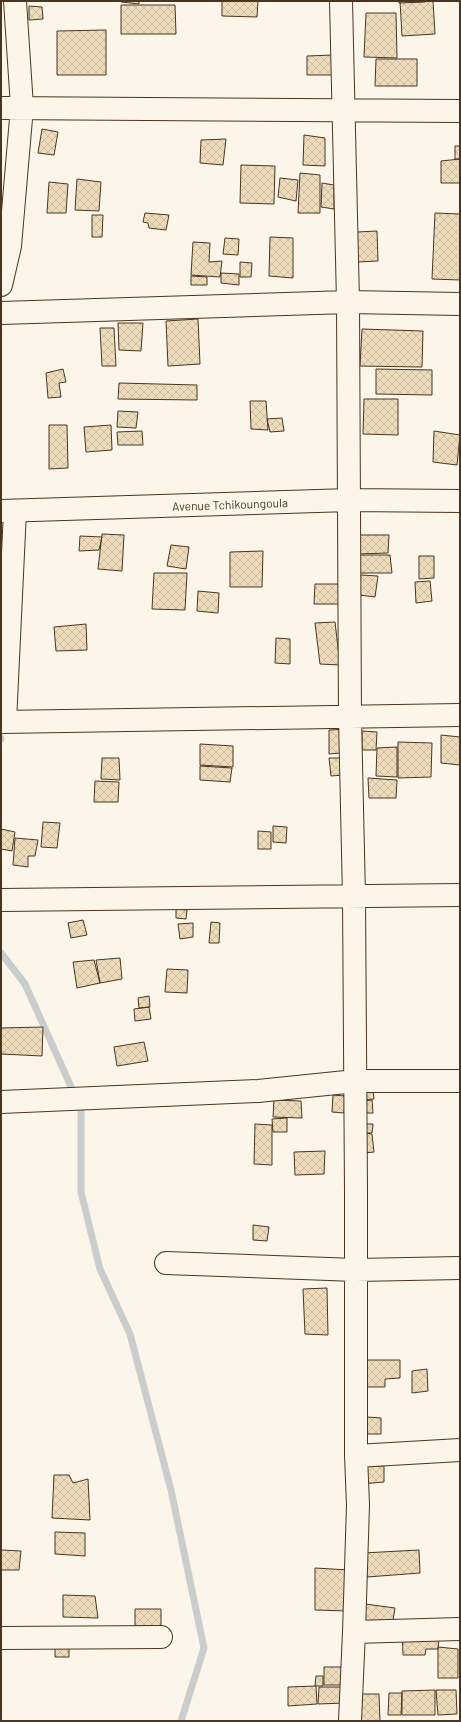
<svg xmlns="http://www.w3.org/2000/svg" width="461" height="1722" font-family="Barlow,sans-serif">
<defs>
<pattern id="building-cross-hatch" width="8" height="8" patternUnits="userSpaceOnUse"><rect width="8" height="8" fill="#ecdcbc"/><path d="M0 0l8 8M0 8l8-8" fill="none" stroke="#ccbda1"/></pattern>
</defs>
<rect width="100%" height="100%" fill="#fbf6e9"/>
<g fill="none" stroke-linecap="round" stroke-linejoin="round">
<path stroke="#c9cecd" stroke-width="7" d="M1,738V739
M1,953L25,984L81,1109V1192L100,1269L130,1334L171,1490L204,1648L181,1721"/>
</g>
<path fill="url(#building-cross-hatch)" stroke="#4a3520" d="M121,1H139V4L121,2Z
M222,1H258L257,17L222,16Z
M399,1H425V2L399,3Z
M400,1H433L435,34L402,36Z
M121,5H175L176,34H121Z
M29,6L42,7L43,19L29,20Z
M366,13H396L397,58L364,57Z
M106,30V75H57V31Z
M333,55L332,75H307V56Z
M376,59H417V86H375Z
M42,129L58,132L54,155L38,153Z
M304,135L325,138V166L303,165Z
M226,139L223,165L200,163L201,140Z
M455,146H460V159H455Z
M460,159V183H441V161Z
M241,165L275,166L274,204L240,203Z
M300,173L320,175V213H298Z
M280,178L298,180L296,201L278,197Z
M77,179L101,182L99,211L75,210Z
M49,182L68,184L66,213H47Z
M322,183L334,185V209L321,207Z
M145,213L169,215L166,230L149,228L148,223L143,222Z
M435,213L460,214V280L432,279Z
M92,215H103L102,237H92Z
M377,231L378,261L357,262V232Z
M270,237L293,238V278L269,276Z
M225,238L239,239L238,255L223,254Z
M193,242L210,243L209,262L222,261L220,277L191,275Z
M240,262L252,263L251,277H240Z
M221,273L239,274V285L221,283Z
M191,276L207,277V285H191Z
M198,319L200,364L168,366L166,321Z
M118,323H143L141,351L119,350Z
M100,328H114L116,366H102Z
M362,329L423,331L422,367L360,366Z
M63,369L66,382L59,383L61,397L48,398L46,373Z
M376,369L432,370V395L376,394Z
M119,383L197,385V400L118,399Z
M364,399H398V435L363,434Z
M250,401H266L268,430L251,429Z
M118,411L138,412L136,428L117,427Z
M282,418L284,431L270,432L267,419Z
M49,425H67L68,468L49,469Z
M111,425L112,450L86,452L84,427Z
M142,431L143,445H118L117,432Z
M434,431L460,435L457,465L433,462Z
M102,534L124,535L122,571L98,569Z
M358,535H389L388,553L357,554Z
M80,536L102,537L99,550L79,551Z
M171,545L189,547L186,569L167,566Z
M263,551L262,587H230V552Z
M360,555H390L392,573H360Z
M419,556H434V578L419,579Z
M154,573H187L185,610L152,609Z
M361,575L378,576L375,597L359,595Z
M430,581L432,601L416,603L415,582Z
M315,584H339L340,604H314Z
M198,591L219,593L218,613L197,611Z
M335,622L340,665L320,664L315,623Z
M86,624L87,650L56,651L54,627Z
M276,638L290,639V664L275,663Z
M351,729L352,752L329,754V730Z
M362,731L377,732L376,750H362Z
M441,735L460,737V765L441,763Z
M398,742L432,743L431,777L398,778Z
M200,744L233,746V767L200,765Z
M397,747V777L376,776L377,748Z
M102,758H119L120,780L101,779Z
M329,758H342L343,775L331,776Z
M200,766L232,768L230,782L200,780Z
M368,778L397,780L396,798H369Z
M95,781L119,782L118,802H94Z
M43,822L60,823L57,848L41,847Z
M273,826L287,827L286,843L273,842Z
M1,829L15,832L12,851L1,849Z
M258,831L271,832V849H258Z
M15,838L38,840L35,856H28V867L13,865Z
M176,909L187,910L186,919L176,918Z
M83,920L87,935L71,938L68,923Z
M211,922L220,923L219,943H209Z
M193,923V937L180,939L178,924Z
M120,958L122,979L100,983L96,960Z
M94,960L100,983L77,988L73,962Z
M167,969L188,970L187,993L165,992Z
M149,996L150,1007L139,1008L138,998Z
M149,1007L151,1019L135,1021L134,1009Z
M43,1027L42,1056L1,1054V1028Z
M144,1042L148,1061L117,1066L114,1047Z
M373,1090L374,1099L359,1100V1091Z
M333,1095L345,1096L344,1113L332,1112Z
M274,1100L301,1101L302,1118L273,1117Z
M372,1100L373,1113H364L363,1101Z
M287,1118V1132H273L272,1119Z
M255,1124L272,1125V1165L254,1164Z
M363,1124H373L372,1133H362Z
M364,1133L372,1134L374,1152L364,1153Z
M325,1151L324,1174L295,1175L294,1152Z
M253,1225L269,1227L267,1241L253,1240Z
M327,1288L328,1335L305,1334L303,1289Z
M365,1360H400V1378L385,1379V1387H366Z
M427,1369L428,1391L412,1393V1371Z
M367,1417L381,1418V1434H367Z
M361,1466H384V1482L361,1484Z
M54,1475H69L73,1483L88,1479L90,1520L52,1518Z
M55,1532L85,1533V1556L55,1554Z
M1,1550L21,1551L19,1570H1Z
M419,1550L420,1573L367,1577L363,1553Z
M315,1568L349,1570L348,1611L315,1610Z
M63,1595L95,1596L98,1618L63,1617Z
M365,1604L395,1608L392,1627L365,1622Z
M135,1609H161V1626H135Z
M440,1628L438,1649H426L425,1655H403L402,1630Z
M438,1647L458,1649V1678H438Z
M55,1648H69V1657H55Z
M324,1667H342V1685H324Z
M316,1676H323V1686H315Z
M316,1686L317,1704L288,1706V1687Z
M319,1687H345V1703L318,1704Z
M435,1690V1715H402V1691Z
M436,1690H456L457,1714L438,1715Z
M389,1693H402L401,1715H388Z
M362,1694H379L380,1721H361Z"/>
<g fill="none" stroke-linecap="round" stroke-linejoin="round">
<g stroke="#4a3520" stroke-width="24">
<path id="minor" d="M341,1L348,302L350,718L354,897L356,1191V1456L358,1505L354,1632L350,1721
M1,108L460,111
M1,285L10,246L22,107L15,1
M1,313L348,302L460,304
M1,511L349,500L460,501
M1,722L460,715
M5,722L15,511
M1,900L460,895
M1,1102L258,1091L356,1081H460
M166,1263L356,1270L460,1268
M356,1456L460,1450
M354,1632L460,1629
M1,1638L161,1637"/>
</g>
<use href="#minor" stroke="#fbf6e9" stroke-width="22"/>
</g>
<g text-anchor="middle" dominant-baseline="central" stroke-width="3" stroke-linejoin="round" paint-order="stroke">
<g font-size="12" fill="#4a3520" stroke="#fbf6e9">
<text transform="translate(230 504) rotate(-2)">Avenue Tchikoungoula</text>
</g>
</g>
<rect width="461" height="1722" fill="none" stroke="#4a3520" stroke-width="4"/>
</svg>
